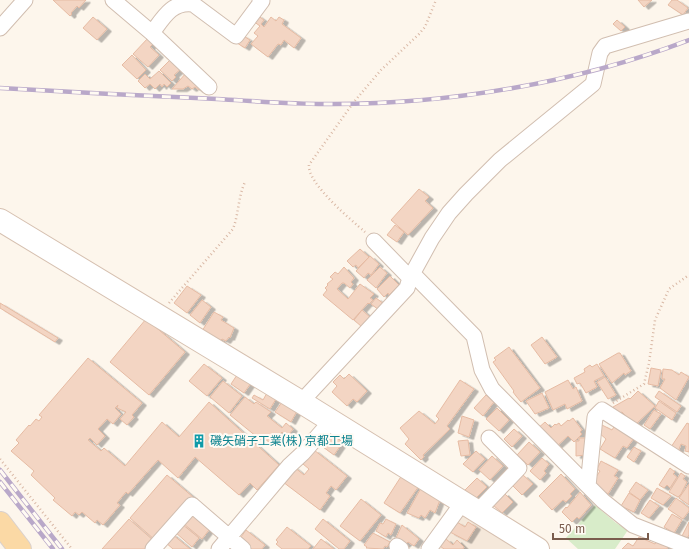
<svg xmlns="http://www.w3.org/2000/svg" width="689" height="549" font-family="'Fira Sans','Noto Sans JP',sans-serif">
<defs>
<filter id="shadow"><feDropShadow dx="4.5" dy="2.5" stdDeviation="0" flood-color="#0004"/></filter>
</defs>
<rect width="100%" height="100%" fill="#fdf6ec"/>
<path fill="#f5e8da" d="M463,513L524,549H438Z"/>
<path fill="#d8ecc9" d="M595,505L616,523L628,530L615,549H578L566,538Z"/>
<path fill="#f3d5c3" stroke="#e6bba3" filter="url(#shadow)" d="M53,0H86L79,8L77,6L71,13L72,14L70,16Z
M638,0H652L644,7Z
M672,0H677L688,8L683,15L668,5Z
M257,15L264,20L261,24L264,27L271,17L276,21L279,17L284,20L282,24L301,38L294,48L284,40L281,45L278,44L268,57L251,44L258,36L254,33L260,26L253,21Z
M93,17L107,29L97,40L83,28Z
M617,20L625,27L621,31L613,24Z
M242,35L250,40L245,48L237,43Z
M149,37L155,42L150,47L159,55L148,67L133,54Z
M132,55L146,70L137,79L122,65Z
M172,58L182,68L174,75L176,77L172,81L160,70Z
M159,71L171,83L167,87L164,84L162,87L160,84L155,89L150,84L145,88L138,81L145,74L150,79Z
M186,73L202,87L199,90L195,87L192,89L188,86L183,89H172Z
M419,189L429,197L425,201L433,208L408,235L391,220Z
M395,225L404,232L397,242L387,235Z
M360,249L369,257L358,268L356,265L353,267L347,261Z
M370,256L379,264L371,275L368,273L364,278L356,271Z
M344,267L354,278L351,282L353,284L350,288L344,283H342L337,289L348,299L360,284L374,294L370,298L373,300L369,304L368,303L353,320L323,295L327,290L325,288L328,285L327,284L333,279L330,277L335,272L338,274Z
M380,267L387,273L376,288L367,280Z
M390,276L399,285L389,295L388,293L384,297L377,289Z
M187,286L201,295L187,313L174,303Z
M376,298L384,304L379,310L371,304Z
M202,300L211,307L200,323L190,315Z
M0,303L58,338L55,342L0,308Z
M362,310L371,318L362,327L354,320Z
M214,312L223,317L221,320L234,328L230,338L229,337L226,341L222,339L220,341L202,331Z
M146,319L185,352L149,395L110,362Z
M542,337L557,357L545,364L531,345Z
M509,347L540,388L521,402L516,396L513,392L514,391L493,362L496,360L494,358Z
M618,353H620L631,371L625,375L624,373L612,383L599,364Z
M88,358L142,403L132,415L134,417L127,425L120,419L126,412L117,408L118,405L115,408L121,414L113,424L107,419L98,429L105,436L97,445L90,438L88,440L101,451L104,448L125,466L162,422L179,437L209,402L279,465L257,490L250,483L239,495L195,457L178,478L158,460L128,494L126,492L117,503L120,505L103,525L97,520L95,523L82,512L79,515L75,512L72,516L53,500L55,498L31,475L34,471L11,451L19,443L16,440L29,425L30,426L36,419L39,421L42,417L39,415Z
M204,364L222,378L207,396L189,381Z
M597,364L604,376L594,381L597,387L586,393L580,383L577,384L574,378L585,372L584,369L590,365L592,367Z
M651,368L661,370L658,386L648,384Z
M663,369L672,370L679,375L681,372L689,377L676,400L660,388L665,379H662Z
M349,374L367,391L357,402L353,399L347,406L332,392L337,386L333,382L340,375L344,379Z
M237,375L251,383L244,393L231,384Z
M605,377L616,395L608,399L597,382Z
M460,380L474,389L447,426L450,429L423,455L424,457L421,460L405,444L409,439L400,428L419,411L435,424L439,419L436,416Z
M568,380L573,389L576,387L582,401L567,409L565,404L553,410L545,392Z
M223,381L242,396L229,413L210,397Z
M638,391L655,406L635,425L622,412L618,414L613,407L629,398L630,399Z
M659,391L681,406L677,412L655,397Z
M267,393L276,399L270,409L252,398L254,395L263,400Z
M542,393L549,408L535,414L526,401Z
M486,395L494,402L483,416L474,408Z
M245,397L254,404L256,402L271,412L267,416L282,428L286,423L293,429L287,437L282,432L272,444L259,435L257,437L230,415Z
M659,401L676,413L672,420L655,408Z
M282,402L297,411L291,422L275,412Z
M497,408L509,420L499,431L486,419Z
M654,410L661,414L650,429L644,425Z
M462,416L474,420L469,437L458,433Z
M573,418L582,430L580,432L582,434L574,442L568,436L557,446L537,429L545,422L551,428L555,424L556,425L559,423L561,426L568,420L569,421Z
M687,423L689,424V452L685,451L686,446L681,444L678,452L671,447Z
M602,425L612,430L615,425L634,438L627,448L623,446L615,458L600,449L606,439L598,432Z
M514,429L522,436L512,447L504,439Z
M332,435L343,442L334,455L323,447Z
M579,438H586V455L576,456V441H579Z
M468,440L470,455L461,456L458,441Z
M529,442L540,452L528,465L517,455Z
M634,447L641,451L634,462L627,457Z
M314,450L347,476L336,490L331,486L326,493L330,496L320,510L283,482L294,467L304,475L309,469L303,464Z
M476,451L485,459L473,472L463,464Z
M492,456L503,466L490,480L479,470Z
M542,458L549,464L544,471L546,473L540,480L530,471Z
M601,461L618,470L614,476L618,478L608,494L595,487L594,480L600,471L597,469Z
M670,468L675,472L673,474L677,477L670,488L667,485L664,488L659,485Z
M681,473L685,476L683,479L687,482L681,494L678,497L669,492Z
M561,474L575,489L570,494L572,496L566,502L563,500L552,510L539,496Z
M167,475L193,497L155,540L130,518Z
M402,475L419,486L400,513L384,503Z
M523,475L533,484L522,495L512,485Z
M477,478L487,487L475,499L465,490Z
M636,482L648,490L640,500L629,492Z
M689,484V505L679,498Z
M421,488L440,500L435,513L430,510L425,518L421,515L419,518L407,513Z
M657,488L671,496L663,505L651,498Z
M580,492L591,505L579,519L577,517L572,522L562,512L566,507L567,508Z
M504,493L513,502L502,513L493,505Z
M629,493L640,500L634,512L621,506Z
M676,498L689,508V511L683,519L668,509Z
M361,499L381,515L360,541L340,526Z
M650,500L659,506L649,518L641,513Z
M672,514L682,520L674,533L664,527Z
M192,515L209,530L202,539L184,524Z
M129,519L154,541L148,549H102Z
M323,519L350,541L344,549H339L315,529Z
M386,519L396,524L391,535L388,533L386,537L376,531L380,523L383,524Z
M457,522L465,527L468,522L476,527L467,541L450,532Z
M689,522V535L687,538L682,536Z
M182,524L199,538L192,547L175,532Z
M402,525L419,539L414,546L408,542L405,545L396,538Z
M287,527L311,546L308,549H282L276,544L278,542L276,540Z
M246,530L265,545L262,549H250L245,545L247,542L241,537Z
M373,533L390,542L387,547L385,546L383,549L366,548L367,547L364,545Z
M172,534L190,549H173L165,542Z
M639,537L655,544L656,542L668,546L667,549H622L628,543L633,546Z
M321,539L334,549H313Z
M446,539L453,545L457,540L464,547L463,549H444L440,546Z"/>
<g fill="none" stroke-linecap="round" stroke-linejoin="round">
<g stroke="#d1beb0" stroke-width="17">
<path id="street" d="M113,0L152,33L209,87
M0,28L25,0
M152,33C163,18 172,1 193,4L236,36L262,1L260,0
M374,241L410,278
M413,274L474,336L482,370L492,389L588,486
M301,402L407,288L410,278L432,238L449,213L466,194L500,160L593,84L600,53L605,46L689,21
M689,466L602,410L595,417L588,486L603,501L633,525L689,547
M478,511L519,468L489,438
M397,546L401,549
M153,549L192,505L243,549
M219,549L289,466L303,453L331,421
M429,549L463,502"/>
</g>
<g stroke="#d6c0b0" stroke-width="24">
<path id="secondary" d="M0,220L301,402L538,549"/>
</g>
<g stroke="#dad1cd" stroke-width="24">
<path id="primary" d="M0,523L20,549"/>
</g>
<path stroke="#d9b8a5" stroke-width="2.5" stroke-dasharray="1 3" stroke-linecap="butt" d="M365,232C351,220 307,183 309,165L353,103L381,70L419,34L425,27L436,0
M169,303L233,229C239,213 238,197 245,182
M613,403L644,384L649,363L655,320L669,289L689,275
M0,459L72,549"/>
<use href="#street" stroke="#fff" stroke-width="15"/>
<use href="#secondary" stroke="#fff" stroke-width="22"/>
<use href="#primary" stroke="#fbd9a5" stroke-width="22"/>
<g stroke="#b9a8c9" stroke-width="4.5">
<path id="rail" d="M0,88C72,92 145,96 217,99C253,101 289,104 325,104C447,105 576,83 689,40
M0,470L62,549
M0,482L53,549"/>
</g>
<use href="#rail" stroke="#fffaf3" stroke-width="3" stroke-dasharray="9" stroke-linecap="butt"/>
</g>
<defs>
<g id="building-bare" transform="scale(1.08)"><path d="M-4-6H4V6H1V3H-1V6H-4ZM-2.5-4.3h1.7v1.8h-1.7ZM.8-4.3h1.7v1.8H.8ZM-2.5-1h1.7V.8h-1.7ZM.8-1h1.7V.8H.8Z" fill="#0f9aa8" stroke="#fffaf3" stroke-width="2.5" paint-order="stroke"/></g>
</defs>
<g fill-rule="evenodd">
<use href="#building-bare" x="199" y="441"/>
</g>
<g text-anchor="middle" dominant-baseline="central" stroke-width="4" stroke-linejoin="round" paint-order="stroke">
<g font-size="12" fill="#0d838f" stroke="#fffaf3" text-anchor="start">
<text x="210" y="441">磯矢硝子工業(株) 京都工場</text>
</g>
</g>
<path d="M553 533v6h95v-6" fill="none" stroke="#7a5c4d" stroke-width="2"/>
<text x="559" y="533" font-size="12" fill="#7a5c4d" stroke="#fffaf3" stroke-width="3" paint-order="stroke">50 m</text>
</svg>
